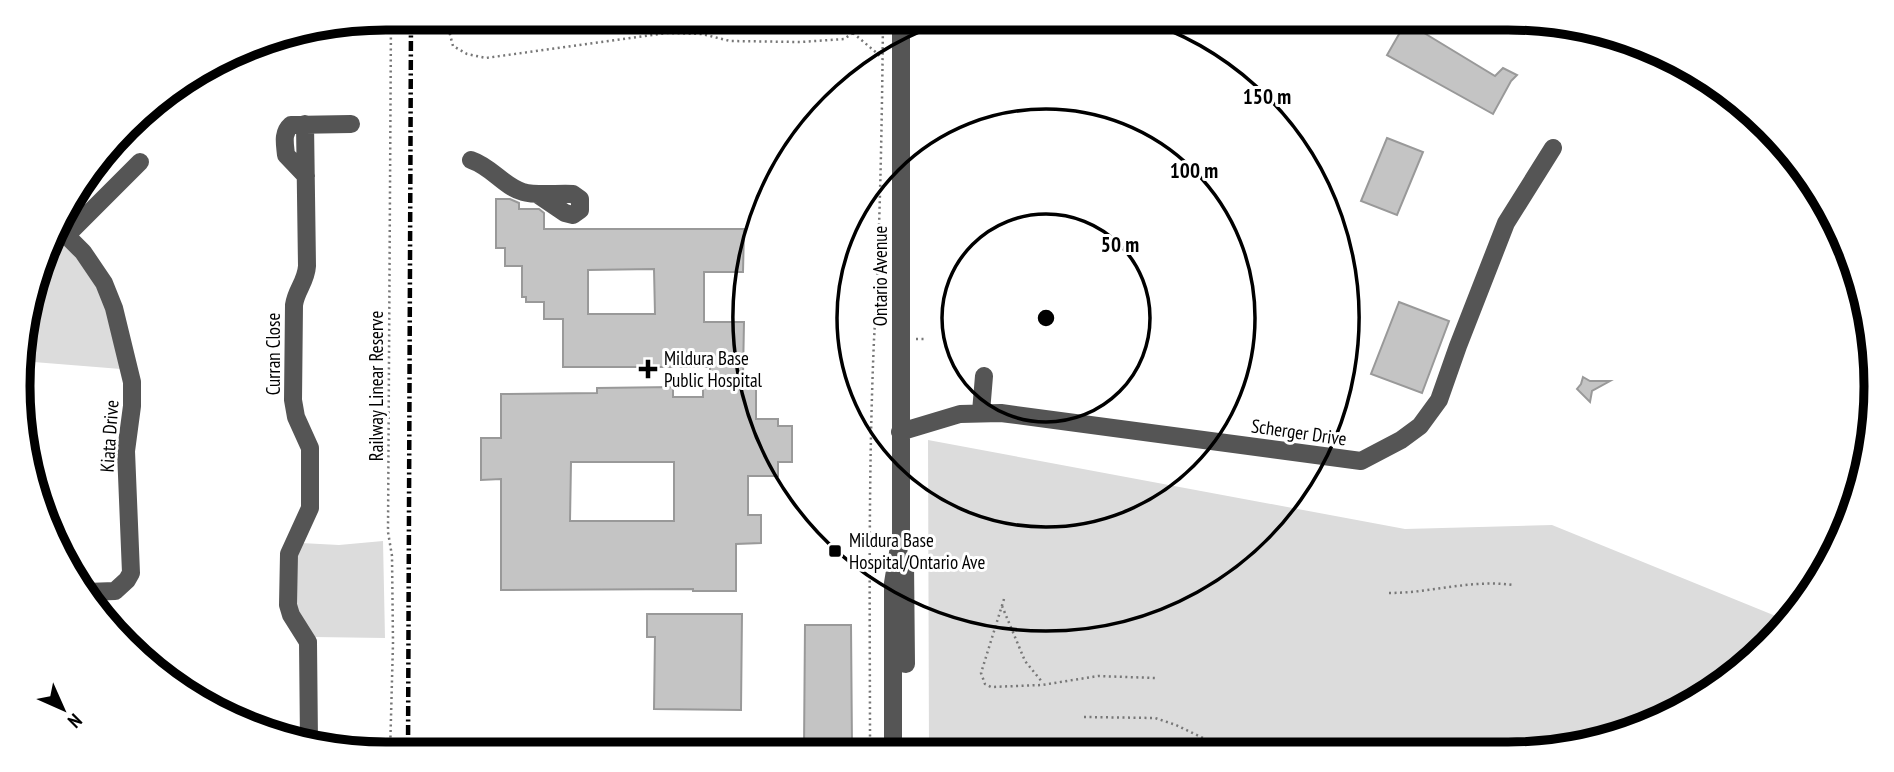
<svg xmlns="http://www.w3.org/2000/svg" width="1894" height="772" font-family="'PT Sans Narrow',sans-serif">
<rect width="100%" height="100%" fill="#fff"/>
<path fill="#dcdcdc" d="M56,234C64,243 75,252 82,262C105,294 113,331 121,369L21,361V338Z
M928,440L1405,529L1552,525L1783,619H1790L1751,663L1671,717L1556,751L929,753Z
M383,541L385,638L315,637L295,608V558L301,543L339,545Z"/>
<path fill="#c4c4c4" stroke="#999" stroke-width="2" fill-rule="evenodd" d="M1406,22L1495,76L1503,68L1517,75L1511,81L1493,114L1387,55Z
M1387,138L1423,152L1397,215L1361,201Z
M496,199H510L519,203V209H539L544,213V229H744L743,272H704V322H744L743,376H756V419H778V426H792V462H778V476H748V515H761V543L736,544V591H693V589L501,590V479L481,480V438H501V394L597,393V388L673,387V397H703V387H710V367H563V319H544V302H526V297H522V266H505V248H496ZM654,269L655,314H588V270ZM571,462H674V521H570Z
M1399,302L1449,321L1422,393L1371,374Z
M1583,377L1590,381H1610L1592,391L1590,402L1577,389L1581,384Z
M647,614H742L741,710L654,709L655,637H647Z
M805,625H851L852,749H804Z"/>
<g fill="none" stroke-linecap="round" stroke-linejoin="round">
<path stroke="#777" stroke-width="2.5" stroke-dasharray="2 3.5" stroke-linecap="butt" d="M450,18L447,23L453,46L467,54L486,58L667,33L702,34L730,41L800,42L844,39L853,33L858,18
M853,33L878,54L881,59
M916,339H927
M1389,593C1432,593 1471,579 1513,585
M1004,599L981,673L985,684L991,687L1042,685L1098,676L1155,678
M1002,606L1025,661L1043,683
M1084,717L1155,718L1176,725L1205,739
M870,753C870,616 868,478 874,340C880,233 882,125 883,18
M390,754L393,643L392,556L388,532L391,18"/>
<path stroke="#555" stroke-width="18" d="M305,124L307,266C306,282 296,290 294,305L293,400L296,417L310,448V508L289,554L288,605L291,615L308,642L309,742
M471,160C492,167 503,186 523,192C535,196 559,193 573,194L580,199V210L573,215L565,213L537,194
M306,176L286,155C285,144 282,133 291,125L351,124
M58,227L83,252L104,283L114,308L132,382V406L126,451L131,573L127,580L115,591L86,592
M67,235L140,162
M981,412L984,376
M900,432L960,414L1001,413L1361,461L1401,440L1420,426L1439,400L1458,346L1506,223L1553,148
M905,562L906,664
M893,753V583L901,535V18"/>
<path stroke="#000" stroke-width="4.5" stroke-dasharray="10 3.5 2 3.5" stroke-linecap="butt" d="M408,754L411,18"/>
</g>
<g fill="none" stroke="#000" stroke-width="3.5">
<circle cx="1046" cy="318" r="104"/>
<circle cx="1046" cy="318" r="209"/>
<path d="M1135 18A313 313 0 1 1 957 18"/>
</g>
<g fill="#000" stroke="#fff" stroke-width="2.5">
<path d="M644.5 358.5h7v7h7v7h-7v7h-7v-7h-7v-7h7z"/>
<rect x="828" y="544" width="14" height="14" rx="3.5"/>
</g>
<g text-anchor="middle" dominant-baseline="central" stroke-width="6" stroke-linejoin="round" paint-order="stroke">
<g font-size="19" fill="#000" stroke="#fff">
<text transform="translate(880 276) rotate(-90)">Ontario Avenue</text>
<text transform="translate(273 354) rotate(-90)">Curran Close</text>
<text transform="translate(376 386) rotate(-90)">Railway Linear Reserve</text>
<text transform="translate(1299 432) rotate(8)">Scherger Drive</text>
<text transform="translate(109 436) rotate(-86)">Kiata Drive</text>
</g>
<g font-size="19" fill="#000" stroke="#fff" text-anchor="start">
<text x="664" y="358">Mildura Base<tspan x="664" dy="22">Public Hospital</tspan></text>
<text x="849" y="540">Mildura Base<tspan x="849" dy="22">Hospital/Ontario Ave</tspan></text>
</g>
</g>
<path d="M0 0H1894V772H0ZM386 30H1508A356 356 0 0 1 1864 386V386A356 356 0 0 1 1508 742H386A356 356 0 0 1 30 386V386A356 356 0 0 1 386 30Z" fill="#fff" fill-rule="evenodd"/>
<path fill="none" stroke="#000" stroke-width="9" d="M386 30H1508A356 356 0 0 1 1864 386V386A356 356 0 0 1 1508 742H386A356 356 0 0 1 30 386V386A356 356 0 0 1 386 30Z"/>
<circle cx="1046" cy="318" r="10" fill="#000" stroke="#fff" stroke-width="3.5"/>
<g font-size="21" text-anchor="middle" font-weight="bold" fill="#000" stroke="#fff" stroke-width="6" stroke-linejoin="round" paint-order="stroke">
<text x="1267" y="104">150 m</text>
<text x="1194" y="178">100 m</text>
<text x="1120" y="252">50 m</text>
</g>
<g transform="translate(63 709) rotate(135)" stroke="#ffffff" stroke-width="5" paint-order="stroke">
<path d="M0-5L12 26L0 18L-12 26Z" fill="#000000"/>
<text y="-10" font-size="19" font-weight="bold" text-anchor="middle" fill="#000000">N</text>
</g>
</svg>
